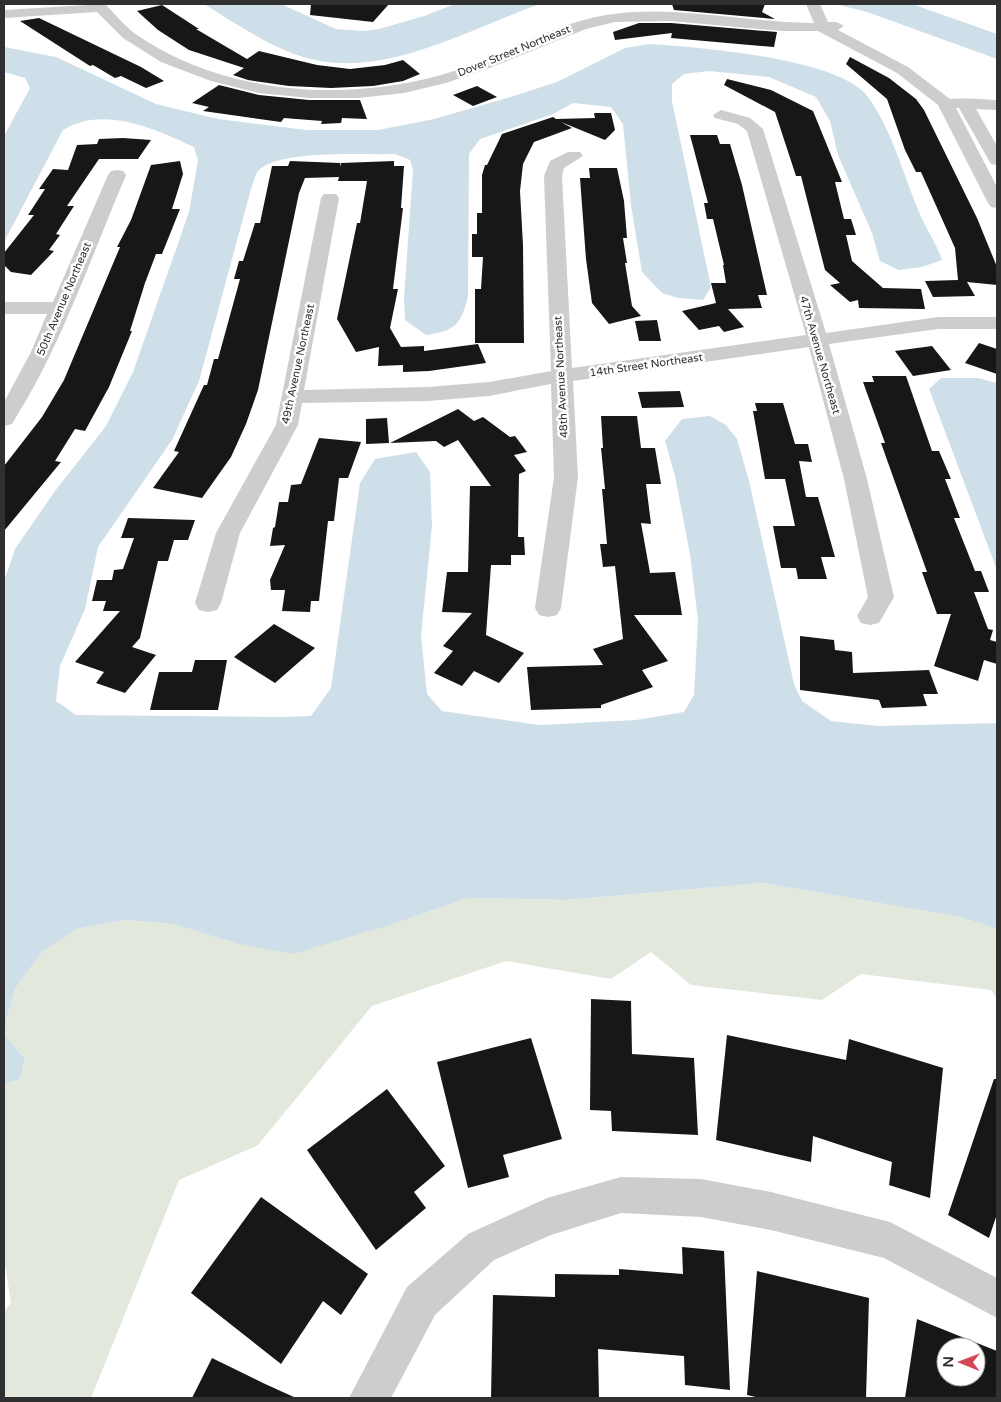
<svg xmlns="http://www.w3.org/2000/svg" width="1001" height="1402" font-family="'Varela Round',sans-serif">
<rect width="100%" height="100%" fill="#fff"/>
<path fill="#e3e8dd" d="M763,883L960,917L997,929V999L991,990L861,974L822,1000L691,985L651,952L611,979L506,961L372,1006L258,1145L179,1180L91,1398H4V1311L11,1303L4,1258V1084L20,1079L25,1059L4,1034V1029L15,989L42,952L77,929L125,920L173,924L235,943L396,923L468,898L566,900Z"/>
<path fill="#cedfe9" d="M204,4H281L336,29L363,31L379,29L424,16L455,4H540C471,28 386,78 311,59C273,50 237,24 204,4Z
M835,4H912L997,34V59L867,12Z
M649,44C696,47 840,58 868,97C893,132 903,174 919,212C926,229 936,242 942,260L922,267L899,270L880,261L872,233L838,155L830,121L816,97L769,77L709,71L684,74L672,84V101L711,287L703,300L678,298L662,293L642,272L631,205L623,124L611,107L573,103L553,114L480,139L469,154L468,296C461,325 455,331 426,335L405,320L404,298L413,170L410,160L395,154C365,155 278,149 258,171C255,175 253,184 251,189L199,381L172,440L98,547L85,609L60,666L56,701L76,715L281,717L311,716L331,688L360,483L375,459L416,452L430,472L432,526L421,636L427,694L442,711L540,725L636,720L684,712L694,695L698,620L690,554L675,476L665,441L682,419L710,416L726,425L737,439L749,481L794,684L802,701L831,721L878,726L997,723V929L960,917L763,883L566,900L468,898L396,923L293,954L235,943L173,924L125,920L77,929L42,952L15,989L4,1029V581L15,549L55,491L106,426L133,372L189,212L198,161L194,147C155,129 104,105 63,130L4,242V136L30,88L25,78L4,72V47L56,57L156,104L218,119L306,130H378L434,119L507,98L557,82L625,48Z
M978,378L997,383V570L929,389L941,378Z
M4,1034L25,1059L20,1079L4,1084Z"/>
<path fill="#171717" fill-rule="evenodd" d="M311,4H389L373,22L310,15Z
M672,4H765L762,12L775,19L674,10Z
M162,5L199,29H196L247,59L259,51L317,65L350,69L385,65L403,60L420,74L403,81L373,86L331,88L289,86L248,80L233,75L244,68L189,50L158,30L137,11Z
M39,18L141,67L164,81L146,88L121,76L115,78L93,65L90,66L20,21Z
M639,23H671L777,32L774,47L671,38L672,33L615,40L613,32Z
M850,57L889,78L916,99L924,110L977,218L997,267V285L967,282L975,296L933,297L925,281L958,280L955,248L921,172H916L905,150L887,99L846,64Z
M727,79L771,90L813,111L842,182H835L844,219H851L856,235H846L852,261L883,288L921,289L925,309L859,308L858,300L850,302L830,285L840,283L825,270L801,176H796L775,112L724,85Z
M219,85L259,95L309,100H360L367,119L342,118L341,123L321,124L322,121L284,118L281,122L203,111L209,107L192,103Z
M477,86L497,97L473,106L453,95Z
M594,113H611L615,130L605,140L561,122L572,128L534,142L523,164L520,191L523,245L524,343H475V289H481L483,257H472V234H477V213H482V175L485,165H487L502,134L553,117L556,119L595,118Z
M690,135H717L720,144H730L742,185L767,295H758L762,308L728,309L744,327L724,332L719,326L699,330L682,311L716,303L711,283H726L723,265H724L713,219H707L704,203H708Z
M123,138L151,140L138,159H99L67,206H74L56,234L60,235L49,250L54,251L31,275L11,272L4,265V253L34,215H28L45,189H39L53,169L68,170L77,145L97,144L99,139Z
M180,161L183,174L172,209H180L162,254H156L145,283L130,331H132L109,387L85,431L75,429L55,461L61,462L4,531V466L42,417L64,380L120,247H117L131,220L151,165Z
M290,161L340,163V167L341,163L394,161V166H404L401,208H403L393,289H398L390,328L401,347L424,346V351L478,344L486,363L429,371L403,372V365L378,366L379,347L356,352L337,319L357,223H360L367,181H338L339,177L305,178L299,193L258,390L246,424L231,457L202,498L153,488L179,452L174,451L204,385H207L214,359H218L240,279H234L239,261H243L255,223H260L272,166H288Z
M589,168H617L624,201L627,238H623L627,263H625L632,306L641,316L609,324L592,303L586,259L580,178H590Z
M657,320L661,341H639L635,321Z
M979,343L997,349V374L965,363Z
M932,346L951,370L913,376L895,351Z
M872,376H906L932,451H939L951,479H945L960,518H954L975,571H981L989,592H974L988,629L993,630L990,640L997,642V664L984,660L978,681L934,666L951,614H937L922,572H927L881,443H885L863,382H874Z
M680,391L684,407L642,408L638,392Z
M755,403H783L795,444H808L812,462L799,461L806,497H818L835,557H821L827,579H798L796,568H781L773,526H795L785,479H765L753,411H757Z
M458,409L474,421L483,417L510,437L515,436L527,452L514,455L526,471L519,474L518,537H524L525,555H511V565H491L486,635L524,653L499,683L474,671L462,686L434,673L453,651L443,646L472,613L442,612L447,572H468L470,486H491L458,440L444,447L436,441L390,443Z
M601,416H637L641,448H655L661,484H646L651,524L641,523L650,573L675,572L682,615H634L668,661L642,670L653,687L601,705V708L531,710L527,667L603,665L593,649L623,639L615,566L603,567L600,544H607L602,489H605L601,448H603Z
M387,418L389,443L366,444V419Z
M319,438L361,442L348,478H339L334,521H328L319,601H311L310,612L282,611L285,590H271L270,580L285,545L270,546L273,528L275,527L279,502H288L291,485L301,484Z
M128,518L195,520L188,540H174L168,561H158L140,638L132,647L156,655L125,693L96,683L104,672L75,662L120,611H103L106,601H92L97,580H112L114,570L123,569L134,538H121Z
M274,624L315,648L275,683L234,657Z
M800,636L834,640L835,650L852,652L853,673L929,670L938,694H923L927,706L882,708L879,700L800,690Z
M195,660H227L218,710H150L159,672H192Z
M591,999L631,1001L632,1054L694,1058L698,1135L612,1131L611,1111L590,1110Z
M727,1035L846,1060L849,1039L943,1068L930,1198L889,1185L892,1162L813,1136L811,1162L716,1140Z
M531,1038L562,1139L503,1155L509,1177L468,1188L437,1062Z
M994,1079H997V1214L989,1238L948,1215Z
M387,1089L445,1166L414,1192L426,1208L376,1250L307,1150Z
M261,1197L368,1274L341,1315L323,1301L281,1364L191,1293Z
M682,1247L724,1251L730,1390L685,1385L684,1356L598,1349L599,1398H491L493,1295L555,1297V1274L619,1275V1269L683,1274Z
M757,1271L869,1298L866,1398H760L747,1395Z
M917,1319L997,1351V1398H905ZM946,1347H976V1377H946Z
M212,1358L263,1383L296,1398H192Z"/>
<g fill="none" stroke-linecap="round" stroke-linejoin="round">
<path fill="#cdcdcd" fill-rule="evenodd" d="M105,4C114,13 124,25 134,33C223,96 352,104 454,71C504,54 553,24 606,15C672,4 743,22 809,23H814L806,4H820L828,22H837L844,26L838,30L908,67L950,99C965,98 980,99 997,100V110L976,109L997,146V165L991,164L959,108H956L997,187V208L991,207L988,203L938,105L897,73L818,31H782L671,21L615,22L586,29L492,67L446,83L404,93L358,98H309L259,93L211,81L161,62L123,38L97,12L4,18V10Z
M721,110L750,118L763,129L826,333L938,317H997V329H938L829,344L867,479L894,597L879,623L870,625L861,623L857,616L868,597L844,479L809,347L573,381L578,477L561,608L557,615L548,617L539,615L535,608L554,477L551,384L489,396L428,401L302,403L298,425L240,533L221,603L217,610L208,612L199,610L195,603L216,533L276,425L321,198L324,194H336L339,198L304,390L428,387L489,382L551,371L544,176L550,161L568,152H580L583,156L564,168L562,176L572,368L806,335L747,131L738,124L715,118L713,115Z
M117,170L123,171L126,175C91,257 62,344 15,419L12,424L4,426V402L31,352L47,314H4V302H53L108,175L111,171Z
M621,1177L701,1179L771,1192L890,1222L997,1278V1318L884,1258L771,1230L701,1217L621,1213L551,1235L494,1260L435,1315L391,1398H349L407,1287L468,1234L547,1198Z"/>
</g>
<g text-anchor="middle" dominant-baseline="central" stroke-width="5" stroke-linejoin="round" paint-order="stroke">
<g font-size="11" fill="#303030" stroke="#fff">
<text transform="translate(514 51) rotate(-22)">Dover Street Northeast</text>
<text transform="translate(64 299) rotate(-67)">50th Avenue Northeast</text>
<text transform="translate(820 355) rotate(74)">47th Avenue Northeast</text>
<text transform="translate(298 364) rotate(-78)">49th Avenue Northeast</text>
<text transform="translate(646 365) rotate(-8)">14th Street Northeast</text>
<text transform="translate(561 377) rotate(-93)">48th Avenue Northeast</text>
</g>
</g>
<rect width="1001" height="1402" fill="none" stroke="#303030" stroke-width="10"/>
<g transform="translate(961 1362) rotate(271)"><circle r="24" fill="#ffffff" stroke="#acacac"/>
<path d="M0-4L9 19L0 12L-9 19Z" fill="#d14857"/>
<text y="-8" font-size="14" font-weight="bold" text-anchor="middle" fill="#303030">N</text>
</g>
</svg>
